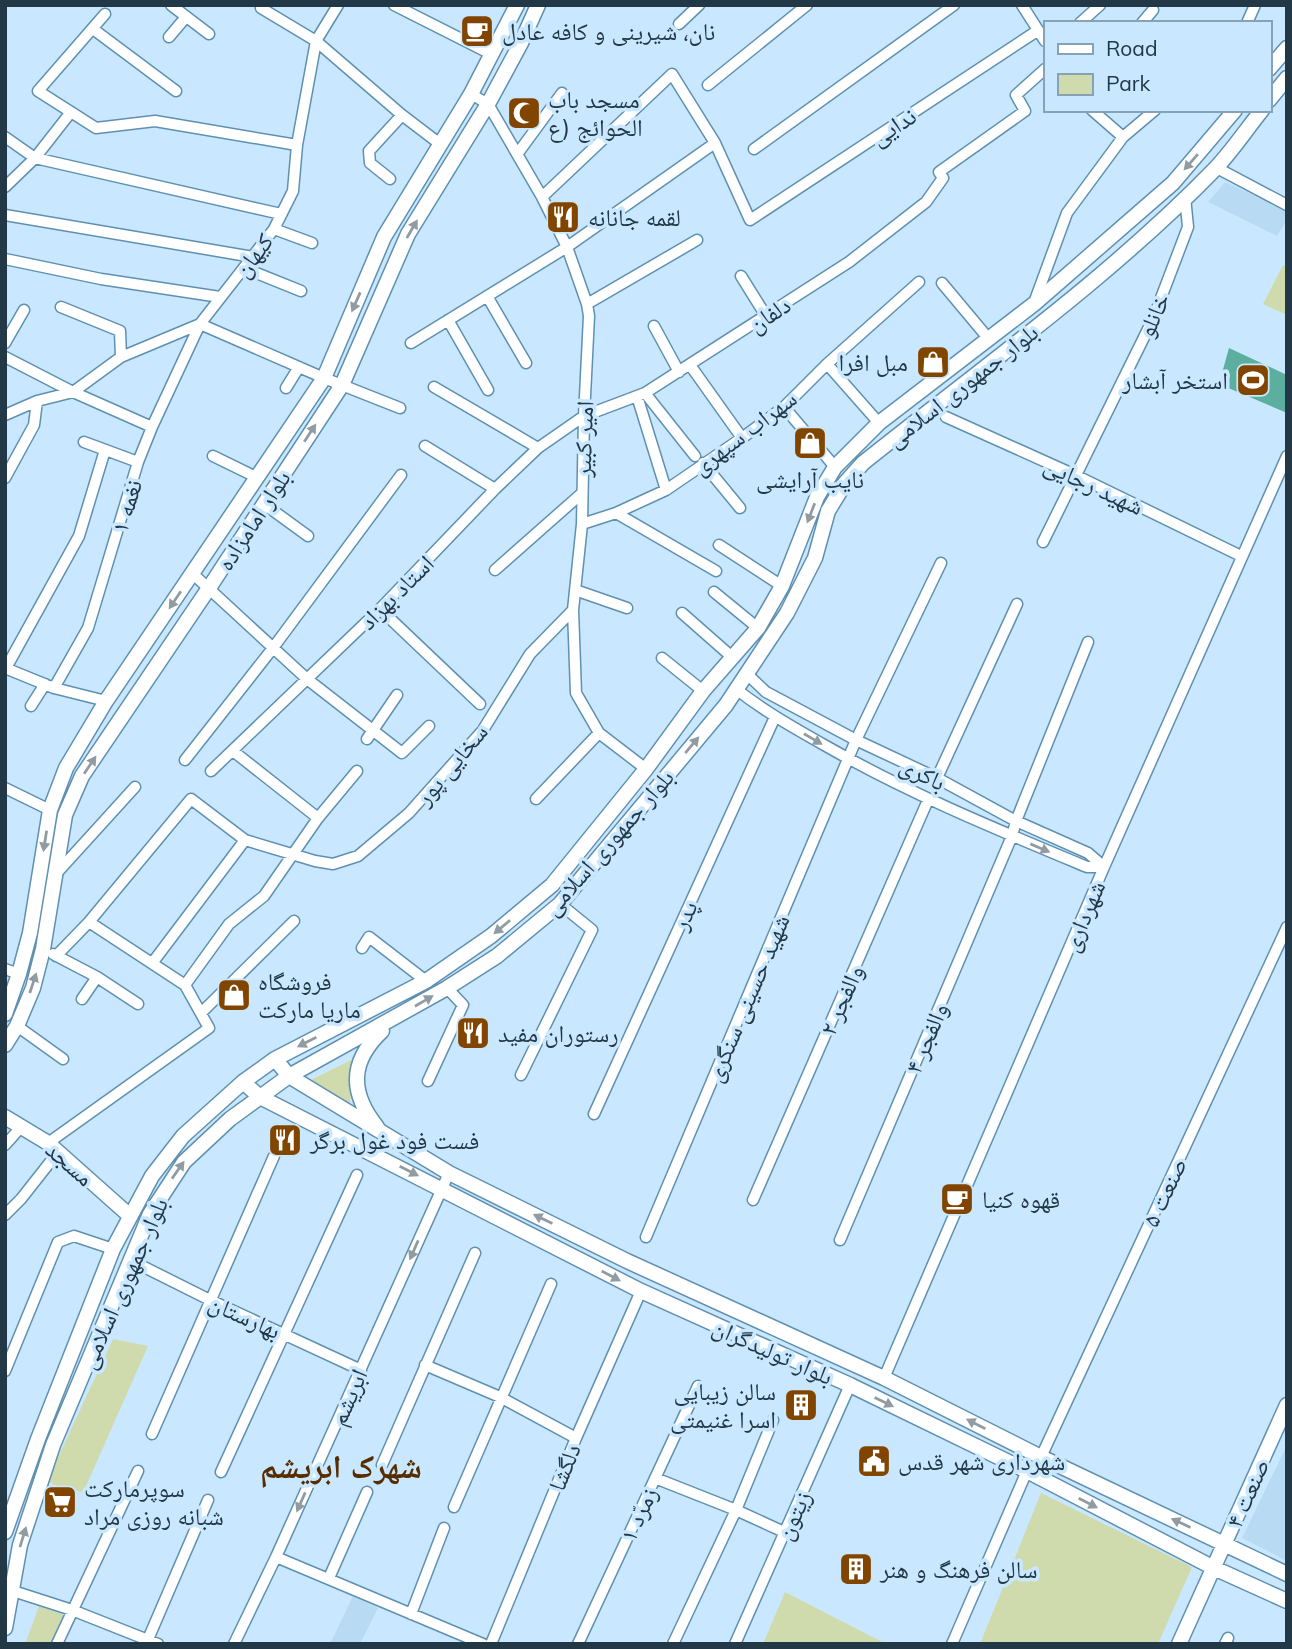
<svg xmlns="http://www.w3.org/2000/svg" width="1292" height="1649" font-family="Mulish,'Noto Naskh Arabic',sans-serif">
<rect width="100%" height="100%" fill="#c9e8ff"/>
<path fill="#b8dbf3" d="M1225,182L1287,210V220L1277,236L1208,202Z
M1287,1445V1561L1242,1538Z
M353,1596L378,1608L360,1644H330Z"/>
<path fill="#cfdbac" d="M1283,265L1287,267V315L1263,304Z
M355,1058L350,1103L309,1081Z
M113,1339L148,1346L83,1493L67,1486L64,1490L47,1481Z
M1041,1493L1192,1567L1158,1644H980Z
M785,1592L886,1644H763Z
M39,1606L64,1615L51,1644H25Z"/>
<path fill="#5cae9e" d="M1229,348L1287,375V413L1219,384Z"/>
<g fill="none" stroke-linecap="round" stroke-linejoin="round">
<g stroke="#5e90b2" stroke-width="13">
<path id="street" d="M171,5L209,34
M394,5L493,55
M1022,5L1045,41
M261,8L316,41L402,115L440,144
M105,14L38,91L96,128L155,121L297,145
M1080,23L1100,5
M1142,23L1153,10
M1247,23L1255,5
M679,24L699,5
M93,29L176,91
M169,37L186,17
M708,85L807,5
M471,94L488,104L542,197L567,247L587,304L589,316L584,416L582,524L573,610L576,693L599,733L646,769
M1092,110L1123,137
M5,137L35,158L281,214
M754,149L954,5
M518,153L562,93
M1217,168L1287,205
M390,179L370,163L369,151L402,115
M5,187L35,158L71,112
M542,197L672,74L715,143L750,220L1037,31
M5,215L253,257
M274,229L312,243
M5,259L101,279L220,297
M244,268L301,291
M741,276L766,316
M942,283L988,338
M487,296L526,363
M1034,303L1067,213L1123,137L1155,110
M587,304L697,240
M61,307L120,331L121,357
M448,320L488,390
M200,324L324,378L400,408
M654,326L679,372
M5,343L24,310
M411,343L567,247L715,143
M5,357L73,392L152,427
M827,364L879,423
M690,365L742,438
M434,387L538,448
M286,388L299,367
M645,393L695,456
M637,396L666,490
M784,407L835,467
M5,415L37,401L73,392L121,357L200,324
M946,417L1075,475L1241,556
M84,442L138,462
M425,446L495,489
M213,456L256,477
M703,463L740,508
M5,478L34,425L37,401
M264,504L308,536
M616,513L716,571
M582,524L616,513L666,490L742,438L784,407L827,364L919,282
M1043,542L1153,319L1188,227L1185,197
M719,545L782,586
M495,570L581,494
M193,574L307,679L402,753L429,726
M575,590L627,608
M714,592L758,628
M380,609L480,704
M682,613L732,657
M662,658L703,691
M5,668L54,688L106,701
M6,668L79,536L105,450
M746,673L766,692L856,740L937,778L1016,821L1088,853L1104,867
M54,688L88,628L138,462L152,427L200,324L274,229L293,191L297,145L316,41L338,5
M736,689C764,711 794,728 826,746C910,794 998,830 1087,867H1104
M31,706L45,684
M367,739L397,695
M233,751L318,818
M185,760L273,648L401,475
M211,771L380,609L495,489L538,448L584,416L645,393L849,262L926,202L943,178L939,172L1025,111L1016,95L1045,69
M937,778L1017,604
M5,788L50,810
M536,799L599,733
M55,875L135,787
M362,948L369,937L426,981
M53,954L97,977L138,1004
M56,956L89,922L191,799L245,840L315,861L333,864L358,856L409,813L483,730L530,654L573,610
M153,962L245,840
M5,969L19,974
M185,985L229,924L264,896L318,818L357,771
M82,999L97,977
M202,1012L294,921
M17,1026L63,1059
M521,1075L592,930L560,904
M428,1081L463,1005L447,988
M594,1114L775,717
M48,1143L209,1028L185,985L89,922
M5,1145L22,1126
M753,1200L928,800
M5,1215L21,1199L58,1152
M646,1237L856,740L941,563
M840,1240L1012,836L1016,821L1088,642
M130,1260L212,1301L361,1370
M425,1365L500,1397L576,1438
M5,1371L58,1242L74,1236L113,1249
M884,1378L1104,867L1287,456
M152,1434L274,1156
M1041,1457L1287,927
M382,1465L475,1253
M221,1472L357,1175
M655,1478L736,1510L784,1532
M454,1507L551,1284
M276,1557L483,1644
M329,1578L367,1492
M13,1591L72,1610L158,1644
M411,1614L444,1528
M57,1644L138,1471
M146,1644L208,1500
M234,1644L276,1557L449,1173
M491,1644L576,1438L641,1291
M578,1644L698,1386
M673,1644L736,1510L773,1420
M735,1644L850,1385
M952,1644L1027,1471
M1225,1644L1228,1638"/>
</g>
<g stroke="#5e90b2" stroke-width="17">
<path id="secondary" d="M1269,69L1287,48
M1269,100L1287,78
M5,1014L19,974L30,933L50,810L66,768L106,701L324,378L384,237L471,94L517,5
M5,1045L17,1026L33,988L43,949L65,815L82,776L209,588L342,385L408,234L488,104L521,43L538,5
M275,1059L289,1076L449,1173L627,1261L884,1378L1041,1457L1287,1574
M243,1082L260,1097L641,1291L850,1385L1027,1471L1214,1568L1287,1601
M5,1117L48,1143L130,1216
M377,1127C349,1092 350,1061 382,1031
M5,1532L38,1439L113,1249L152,1176L183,1136L243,1082L275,1059L426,981L491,936L552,885L646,769L703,691L758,628L782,586L817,497L835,467L879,423L1034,304L1173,183L1235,110
M5,1628L20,1545L53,1445L150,1214L184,1162L230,1119L289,1076L447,988L497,956L560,904L726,705L787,613L815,558L828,511L845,483L863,463C983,367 1108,279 1215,169C1232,151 1246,130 1262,110
M1179,1644L1287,1405"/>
</g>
<use href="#street" stroke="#fff" stroke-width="10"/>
<use href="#secondary" stroke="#fff" stroke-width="14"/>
</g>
<defs><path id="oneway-solid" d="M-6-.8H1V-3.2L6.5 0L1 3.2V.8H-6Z" transform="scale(1.75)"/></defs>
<g fill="#919ca2">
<use href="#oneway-solid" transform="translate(1191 162) rotate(131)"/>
<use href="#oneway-solid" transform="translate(412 229) rotate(-60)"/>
<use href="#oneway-solid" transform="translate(356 302) rotate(114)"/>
<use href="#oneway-solid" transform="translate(310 433) rotate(-57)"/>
<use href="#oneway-solid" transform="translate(811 513) rotate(111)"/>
<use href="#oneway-solid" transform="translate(175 600) rotate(124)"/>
<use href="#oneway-solid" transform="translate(813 739) rotate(30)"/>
<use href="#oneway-solid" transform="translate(692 745) rotate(-50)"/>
<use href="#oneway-solid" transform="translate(90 765) rotate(-56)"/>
<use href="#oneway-solid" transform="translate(45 841) rotate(99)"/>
<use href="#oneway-solid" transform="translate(1040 848) rotate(23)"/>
<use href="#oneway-solid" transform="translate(502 927) rotate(140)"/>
<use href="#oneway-solid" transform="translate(33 983) rotate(-72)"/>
<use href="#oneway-solid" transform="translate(424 1001) rotate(-30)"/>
<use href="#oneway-solid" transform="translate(307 1042) rotate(153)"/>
<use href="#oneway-solid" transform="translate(178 1170) rotate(-55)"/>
<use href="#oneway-solid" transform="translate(409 1171) rotate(27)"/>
<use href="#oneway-solid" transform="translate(543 1219) rotate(-154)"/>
<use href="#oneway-solid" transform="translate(414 1250) rotate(114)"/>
<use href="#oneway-solid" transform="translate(611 1276) rotate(28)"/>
<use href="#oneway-solid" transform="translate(884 1402) rotate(26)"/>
<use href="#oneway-solid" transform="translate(976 1424) rotate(-153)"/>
<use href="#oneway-solid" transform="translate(301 1502) rotate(114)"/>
<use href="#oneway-solid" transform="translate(1088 1503) rotate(27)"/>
<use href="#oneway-solid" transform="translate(1181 1523) rotate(-155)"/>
<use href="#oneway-solid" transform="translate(23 1537) rotate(-73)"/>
</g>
<defs>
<g id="cafe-square" transform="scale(1.75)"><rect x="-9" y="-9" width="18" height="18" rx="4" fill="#824500" stroke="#c9e8ff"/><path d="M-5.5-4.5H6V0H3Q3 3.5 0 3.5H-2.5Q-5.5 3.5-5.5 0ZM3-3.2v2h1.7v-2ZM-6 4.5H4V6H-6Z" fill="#fff"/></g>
<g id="mosque-square" transform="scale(1.75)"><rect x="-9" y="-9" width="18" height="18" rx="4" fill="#824500" stroke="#c9e8ff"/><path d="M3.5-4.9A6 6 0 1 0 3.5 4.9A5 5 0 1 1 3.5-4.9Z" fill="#fff"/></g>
<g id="restaurant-square" transform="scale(1.75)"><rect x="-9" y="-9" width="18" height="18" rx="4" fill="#824500" stroke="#c9e8ff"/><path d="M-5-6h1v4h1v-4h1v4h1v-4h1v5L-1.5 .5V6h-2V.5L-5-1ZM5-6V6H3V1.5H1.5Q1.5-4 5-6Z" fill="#fff"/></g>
<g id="shop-square" transform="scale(1.75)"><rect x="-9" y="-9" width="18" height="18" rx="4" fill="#824500" stroke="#c9e8ff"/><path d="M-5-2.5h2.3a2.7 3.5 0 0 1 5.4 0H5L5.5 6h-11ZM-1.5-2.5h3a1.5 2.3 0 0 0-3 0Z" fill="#fff"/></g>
<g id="stadium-square" transform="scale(1.75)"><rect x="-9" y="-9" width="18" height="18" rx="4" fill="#824500" stroke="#c9e8ff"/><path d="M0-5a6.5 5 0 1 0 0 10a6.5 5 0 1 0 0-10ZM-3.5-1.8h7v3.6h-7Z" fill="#fff"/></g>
<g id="building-square" transform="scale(1.75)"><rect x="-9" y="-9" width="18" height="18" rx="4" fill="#824500" stroke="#c9e8ff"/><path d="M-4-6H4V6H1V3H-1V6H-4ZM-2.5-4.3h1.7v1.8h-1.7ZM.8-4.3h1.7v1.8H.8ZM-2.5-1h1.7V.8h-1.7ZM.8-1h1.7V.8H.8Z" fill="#fff"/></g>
<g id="civic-square" transform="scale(1.75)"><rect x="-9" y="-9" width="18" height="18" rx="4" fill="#824500" stroke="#c9e8ff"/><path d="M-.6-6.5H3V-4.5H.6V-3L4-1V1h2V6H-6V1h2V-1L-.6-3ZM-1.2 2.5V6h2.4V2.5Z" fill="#fff"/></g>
<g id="supermarket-square" transform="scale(1.75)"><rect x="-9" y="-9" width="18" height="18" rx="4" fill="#824500" stroke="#c9e8ff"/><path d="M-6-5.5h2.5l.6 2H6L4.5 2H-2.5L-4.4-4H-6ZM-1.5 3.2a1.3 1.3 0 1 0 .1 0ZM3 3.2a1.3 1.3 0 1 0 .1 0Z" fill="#fff"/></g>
</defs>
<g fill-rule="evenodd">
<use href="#cafe-square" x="477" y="31"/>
<use href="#mosque-square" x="524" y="113"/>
<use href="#restaurant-square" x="563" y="217"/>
<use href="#shop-square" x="933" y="362"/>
<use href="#stadium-square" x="1253" y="380"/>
<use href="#shop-square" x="810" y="443"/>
<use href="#shop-square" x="234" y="995"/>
<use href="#restaurant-square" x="473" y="1033"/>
<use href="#restaurant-square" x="285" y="1140"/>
<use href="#cafe-square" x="957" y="1199"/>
<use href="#building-square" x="801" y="1405"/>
<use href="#civic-square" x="874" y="1461"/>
<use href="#supermarket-square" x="60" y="1502"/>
<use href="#building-square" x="856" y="1569"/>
</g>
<g text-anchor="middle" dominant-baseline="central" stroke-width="7" stroke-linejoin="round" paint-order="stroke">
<g font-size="24" fill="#233846" stroke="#c9e8ff" text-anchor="start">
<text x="502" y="31">نان، شیرینی و کافه عادل</text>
<text x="548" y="99">مسجد باب<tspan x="548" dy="28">الحوائج (ع</tspan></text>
<text x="588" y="217">لقمه جانانه</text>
<text x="908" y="362" text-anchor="end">مبل افرا</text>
<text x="1228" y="380" text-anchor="end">استخر آبشار</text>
<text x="810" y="479" text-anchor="middle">نایب آرایشی</text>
<text x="258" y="981">فروشگاه<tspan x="258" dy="28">ماریا مارکت</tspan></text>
<text x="498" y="1033">رستوران مفید</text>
<text x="310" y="1140">فست فود غول برگر</text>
<text x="982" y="1199">قهوه کنیا</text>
<text x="776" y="1391" text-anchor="end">سالن زیبایی<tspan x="776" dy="28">اسرا غنیمتی</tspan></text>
<text x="898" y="1461">شهرداری شهر قدس</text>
<text x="84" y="1488">سوپرمارکت<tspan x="84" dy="28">شبانه روزی مراد</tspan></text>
<text x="880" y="1569">سالن فرهنگ و هنر</text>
</g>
<g font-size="24" fill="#233846" stroke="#c9e8ff">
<text transform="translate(893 126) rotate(-33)">ندایی</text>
<text transform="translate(253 255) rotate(-53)">کیهان</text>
<text transform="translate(769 314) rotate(-33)">دلفان</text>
<text transform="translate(1153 315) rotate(-66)">خانلو</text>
<text transform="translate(962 385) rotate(-38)">بلوار جمهوری اسلامی</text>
<text transform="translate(744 432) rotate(-37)">سهراب سپهری</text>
<text transform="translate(583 439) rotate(-88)">امیر کبیر</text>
<text transform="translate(1094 485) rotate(25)">شهید رجایی</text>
<text transform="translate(126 506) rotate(-73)">نغمه ۱</text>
<text transform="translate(253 520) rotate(-57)">بلوار امامزاده</text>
<text transform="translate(396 592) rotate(-45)">استاد بهزاد</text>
<text transform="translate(451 764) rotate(-50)">سخایی پور</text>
<text transform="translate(923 773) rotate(26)">باکری</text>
<text transform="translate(608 842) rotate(-49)">بلوار جمهوری اسلامی</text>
<text transform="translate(684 915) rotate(-65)">پدر</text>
<text transform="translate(1083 916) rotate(-67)">شهرداری</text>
<text transform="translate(747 998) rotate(-67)">شهید حسینی سنگری</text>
<text transform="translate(841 1000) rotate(-66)">والفجر ۲</text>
<text transform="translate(926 1038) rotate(-67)">والفجر ۴</text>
<text transform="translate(70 1163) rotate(41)">مسجد</text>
<text transform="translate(1164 1192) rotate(-65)">صنعت ۵</text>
<text transform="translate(123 1283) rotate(-66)">بلوار جمهوری اسلامی</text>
<text transform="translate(245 1316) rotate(24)">بهارستان</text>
<text transform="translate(773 1351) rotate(24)">بلوار تولیدگران</text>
<text transform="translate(348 1397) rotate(-66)">ابریشم</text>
<text transform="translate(564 1467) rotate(-68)">دلگشا</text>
<text transform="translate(1247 1493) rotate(-66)">صنعت ۴</text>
<text transform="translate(638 1514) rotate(-65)">زمرّد ۱</text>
<text transform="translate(793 1515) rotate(-65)">زیتون</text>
</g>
<g font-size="32" font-weight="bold" fill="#562c01" stroke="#c9e8ff">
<text x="341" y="1466">شهرک ابریشم</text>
</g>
</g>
<rect width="1292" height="1649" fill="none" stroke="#233846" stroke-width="14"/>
<rect x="1044" y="21" width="228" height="91" fill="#c9e8ff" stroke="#87a2b5" stroke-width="2"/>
<rect x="1058" y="44" width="35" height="10" fill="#ffffff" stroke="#87a2b5" stroke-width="2"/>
<text x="1106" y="56" font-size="21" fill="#233846">Road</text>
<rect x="1058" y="74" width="35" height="21" fill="#cfdbac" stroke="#87a2b5" stroke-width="2"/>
<text x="1106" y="91" font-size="21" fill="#233846">Park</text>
</svg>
